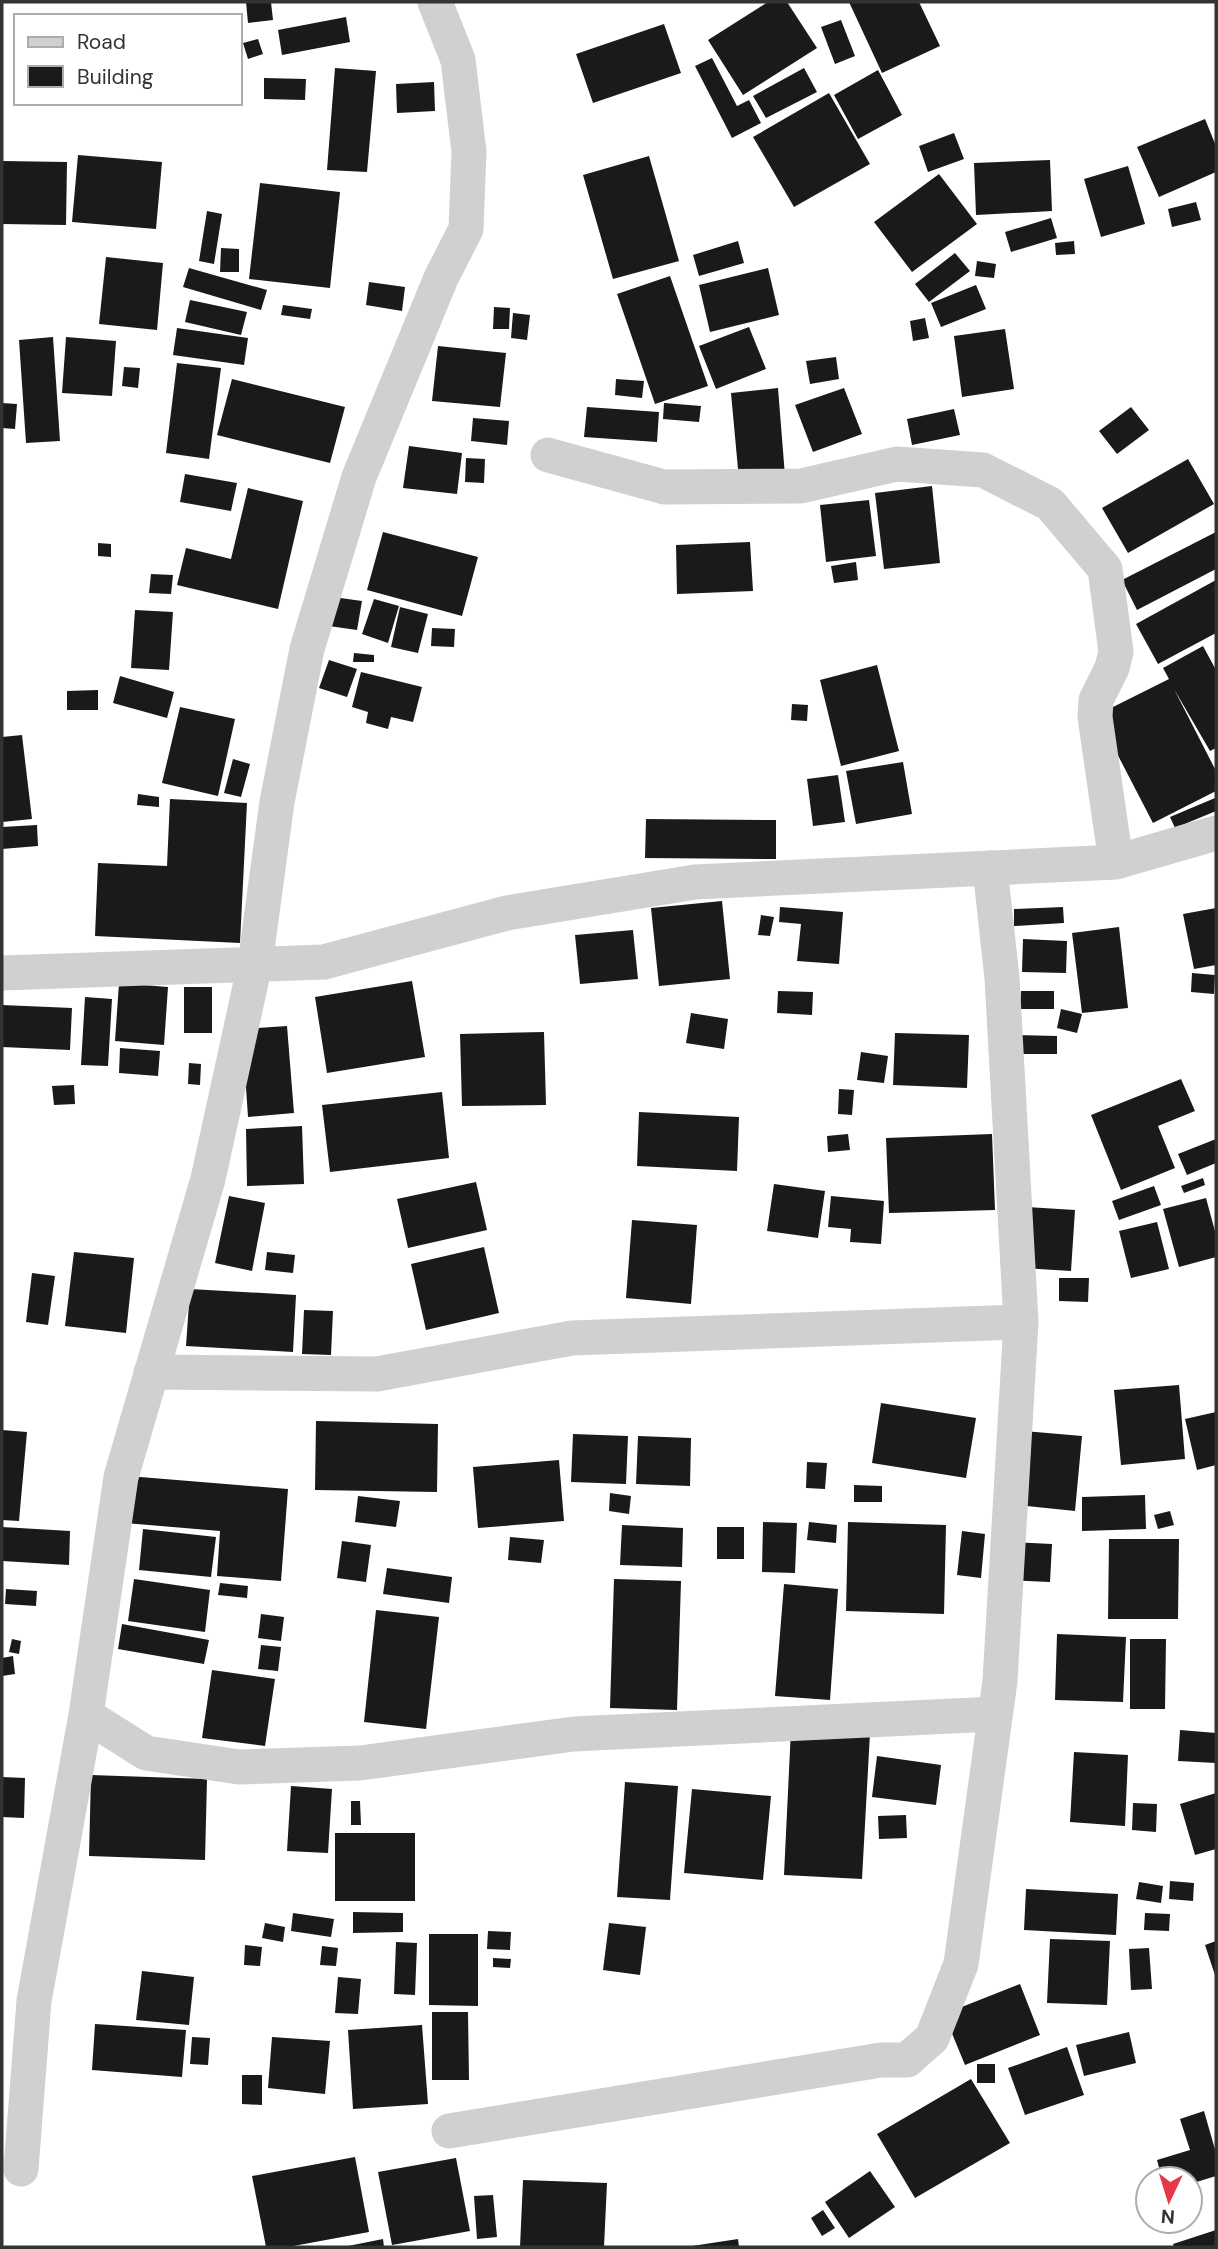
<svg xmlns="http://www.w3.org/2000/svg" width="1218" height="2249" font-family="'DM Sans',sans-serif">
<rect width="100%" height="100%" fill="#fff"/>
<path fill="#1a1a1a" d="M246,2H271L273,20L248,23Z
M768,2H787L817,48L743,95L708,40Z
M849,2H919L940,46L882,73Z
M346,17L350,42L282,55L278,30Z
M841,20L855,56L835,64L821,27Z
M664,24L681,73L593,103L576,54Z
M258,39L263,54L248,59L243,43Z
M712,58L737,106L749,100L761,123L732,138L695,66Z
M335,68L376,71L367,172L327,170Z
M804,68L817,92L766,118L753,96Z
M878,70L902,115L858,139L834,95Z
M264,78L306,79L305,100L264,99Z
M434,82L435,111L397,113L396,84Z
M829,93L870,164L794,207L753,137Z
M1205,119L1216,146V172L1159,197L1137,147Z
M954,133L964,159L928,172L919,146Z
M78,155L162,162L156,229L72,222Z
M649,156L679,261L613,279L583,175Z
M1050,160L1052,211L976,215L974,163Z
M2,161L67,162L66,225L2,224Z
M1128,166L1145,224L1101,237L1084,179Z
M939,174L977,224L912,272L874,222Z
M260,183L340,192L330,288L249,279Z
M1196,202L1201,220L1172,227L1168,209Z
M207,211L222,214L214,264L199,261Z
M1051,218L1057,238L1011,252L1005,232Z
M738,241L744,263L699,276L693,255Z
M1074,241L1075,254L1056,255L1055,243Z
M221,248L239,249V272H220Z
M955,253L970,271L929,302L915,284Z
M106,257L163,263L157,330L99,324Z
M977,261L996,264L994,278L975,276Z
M189,268L267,290L261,310L183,287Z
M768,268L779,315L710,332L699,285Z
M670,276L708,386L655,404L617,294Z
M369,282L405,287L402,311L366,305Z
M976,285L986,309L941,327L931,303Z
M190,300L247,312L241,335L185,322Z
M283,305L312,309L310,319L281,315Z
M494,307L510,308L509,329H493Z
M513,313L530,315L527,340L511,338Z
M925,318L929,338L913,341L910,321Z
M749,327L766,369L716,389L699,346Z
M177,328L248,338L244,365L173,355Z
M1005,329L1014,389L962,397L954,336Z
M53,337L60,441L26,443L19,340Z
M66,337L116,341L112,396L62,393Z
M438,346L506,353L500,407L432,401Z
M836,357L839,379L810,384L806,361Z
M177,363L221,368L209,459L166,453Z
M124,367L140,368L138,388L122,386Z
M232,379L345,407L330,463L217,435Z
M616,379L644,381L642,398L615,395Z
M778,388L785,476L739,480L731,393Z
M844,388L862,434L813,452L795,405Z
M2,403L17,404L15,429L2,428Z
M664,403L701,406L699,422L663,419Z
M587,407L659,412L657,442L584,437Z
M1131,407L1149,430L1117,454L1099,431Z
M954,409L960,435L912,445L907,419Z
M473,418L509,421L507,445L471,441Z
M409,446L462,453L457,494L403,488Z
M466,458L485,459L484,483L465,482Z
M1188,459L1214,504L1128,553L1102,508Z
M185,474L237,483L231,511L180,502Z
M932,486L940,563L884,569L875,493Z
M248,488L303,501L278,609L177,585L186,548L231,559Z
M869,500L876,556L826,562L820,505Z
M383,532L478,557L462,616L367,590Z
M1216,532V569L1137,610L1122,580Z
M750,542L753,591L677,594L676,545Z
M98,543L111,544V557L98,556Z
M856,562L858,580L834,583L831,566Z
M151,574L173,575L171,594L149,593Z
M1216,580V633L1158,664L1136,624Z
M326,596L362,601L357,630L322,625Z
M374,599L399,606L388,643L362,634Z
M400,607L428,614L418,653L391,647Z
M135,610L173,612L169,670L131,668Z
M432,628L455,629L454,647L431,646Z
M1203,646L1216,670V748L1210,751L1174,689L1216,771V791L1153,823L1097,715L1169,679L1163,668Z
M354,653L374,655V662H353Z
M329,660L357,669L347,697L319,688Z
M877,665L899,751L841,766L820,680Z
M361,672L422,687L413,722L391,717L388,729L366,723L368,712L352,707Z
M120,676L174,692L167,718L113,703Z
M98,690V710H67V691Z
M792,704L808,705L807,721L791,720Z
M180,707L235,719L218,796L162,783Z
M22,735L32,819L2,822V737Z
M233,759L250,764L241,797L224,793Z
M903,762L912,814L856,824L846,771Z
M838,775L845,822L813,826L807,779Z
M138,794L159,797V807L137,805Z
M1215,798L1216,811L1175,828L1170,817Z
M170,799L247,803L240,943L95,936L98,863L167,866Z
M646,819L776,820V859L645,858Z
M37,825L38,846L2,849V827Z
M722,901L730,979L659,986L651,908Z
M780,907L843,912L839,964L797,961L801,924L779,922Z
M1063,907L1064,923L1014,926V909Z
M1216,908V965L1194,969L1183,914Z
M761,915L774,917L770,936L758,935Z
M1119,927L1128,1008L1082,1013L1072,933Z
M633,930L638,979L580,984L575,935Z
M1023,939L1067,941L1066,973L1022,972Z
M1192,973L1215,975L1214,994L1191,992Z
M412,981L425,1057L327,1073L315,997Z
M119,983L168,987L164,1045L115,1041Z
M184,987H212V1033H184Z
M778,991L813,992L812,1015L777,1013Z
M1021,991H1054V1009H1020Z
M85,997L112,999L108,1066L81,1065Z
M2,1005L72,1008L70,1050L2,1047Z
M1061,1009L1082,1014L1077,1033L1057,1028Z
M691,1013L728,1019L724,1049L686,1043Z
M287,1026L294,1113L248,1117L242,1029Z
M544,1032L546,1105L462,1106L460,1034Z
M895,1033L969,1035L967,1088L893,1085Z
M1016,1035L1057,1036V1054H1016Z
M120,1048L160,1051L158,1076L119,1073Z
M861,1052L888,1056L884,1083L857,1080Z
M189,1063L201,1064L200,1085L188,1084Z
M1181,1079L1195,1111L1158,1126L1175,1168L1121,1190L1091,1115Z
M74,1085L75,1104L54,1105L52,1086Z
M839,1089L854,1090L852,1115L838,1114Z
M442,1092L449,1158L330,1172L322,1105Z
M639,1112L739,1117L737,1171L637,1166Z
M302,1126L304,1184L247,1186L246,1129Z
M848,1134L850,1150L828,1152L827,1136Z
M992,1134L995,1210L889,1213L886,1138Z
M1216,1139V1163L1187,1175L1178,1154Z
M1203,1178L1205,1185L1184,1193L1181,1186Z
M476,1182L487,1230L408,1248L397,1199Z
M774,1184L825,1191L818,1238L767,1231Z
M1154,1186L1161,1205L1119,1220L1112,1201Z
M229,1196L265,1203L252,1271L215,1263Z
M831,1196L884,1201L881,1244L850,1242L851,1229L828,1227Z
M1206,1198L1216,1235V1257L1179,1267L1163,1209Z
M1027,1207L1075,1210L1071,1271L1022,1268Z
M632,1220L697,1225L691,1304L626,1298Z
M1157,1222L1169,1269L1131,1278L1119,1231Z
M484,1247L499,1313L426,1330L411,1264Z
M74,1252L134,1258L126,1333L65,1326Z
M267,1252L295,1255L293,1273L265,1270Z
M32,1273L55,1276L48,1325L26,1322Z
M1059,1278H1089L1088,1302L1059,1301Z
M190,1289L296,1295L293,1352L186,1346Z
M304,1310L333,1311L331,1355L302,1354Z
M1179,1385L1185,1459L1121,1465L1114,1390Z
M881,1403L976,1418L966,1478L872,1463Z
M1216,1412V1465L1197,1470L1185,1419Z
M316,1421L438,1424L437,1492L315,1490Z
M2,1430L27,1432L19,1521L2,1520Z
M1024,1431L1082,1436L1075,1511L1017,1505Z
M573,1434L628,1436L626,1484L571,1482Z
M638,1436L691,1438L690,1486L636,1484Z
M559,1460L564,1521L478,1528L473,1467Z
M807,1462L827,1463L825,1489L806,1488Z
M128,1476L288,1489L281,1581L217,1576L220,1531L125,1523Z
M854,1485L882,1486V1502H854Z
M610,1493L631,1496L629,1514L609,1511Z
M1145,1495L1146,1529L1082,1531V1497Z
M358,1496L400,1501L396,1527L355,1522Z
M1170,1511L1174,1525L1158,1529L1154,1515Z
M763,1522L797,1523L795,1573L762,1572Z
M809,1522L837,1525L836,1543L807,1540Z
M848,1522L946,1525L944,1614L846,1611Z
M622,1525L683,1528L682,1567L620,1565Z
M2,1527L70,1531L69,1565L2,1561Z
M717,1527H744V1559H717Z
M143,1529L216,1537L211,1577L139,1570Z
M962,1531L985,1534L981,1578L957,1575Z
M510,1537L544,1540L541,1563L508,1560Z
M1109,1539H1179L1178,1619H1108Z
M342,1541L371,1545L366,1582L337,1578Z
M1010,1542L1052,1544L1050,1582L1008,1580Z
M387,1568L452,1577L449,1603L383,1594Z
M134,1579L210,1590L205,1632L128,1621Z
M614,1579L681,1581L677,1710L610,1708Z
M220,1583L248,1586L247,1598L218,1595Z
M784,1584L838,1589L830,1700L775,1696Z
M6,1589L37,1591L36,1606L5,1604Z
M376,1610L439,1617L426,1729L364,1722Z
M261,1614L284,1617L281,1641L258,1638Z
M122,1624L209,1640L204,1664L118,1649Z
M1057,1634L1126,1637L1123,1702L1055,1700Z
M12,1639L21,1641L19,1654L9,1652Z
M1130,1639H1166L1165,1709H1130Z
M261,1645L281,1647L278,1671L258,1669Z
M13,1656L15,1674L2,1676V1658Z
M212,1670L275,1679L265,1746L202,1738Z
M791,1729L870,1733L862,1879L784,1875Z
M1180,1730L1216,1733V1763L1178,1761Z
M1074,1752L1128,1755L1125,1826L1070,1822Z
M877,1756L941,1765L936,1805L872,1797Z
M91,1775L207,1779L205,1860L89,1856Z
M2,1777L25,1778L24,1818L2,1817Z
M625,1782L678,1786L670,1900L617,1897Z
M291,1786L332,1789L328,1853L287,1851Z
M692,1789L771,1796L763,1880L684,1873Z
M1216,1793V1849L1195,1855L1180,1804Z
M351,1801H360L361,1825H351Z
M1133,1803L1157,1804L1156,1832L1132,1830Z
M906,1815L907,1838L879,1839L878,1816Z
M335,1833H415V1901H335Z
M1170,1881L1194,1883L1193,1901L1169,1899Z
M1139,1882L1163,1886L1161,1903L1136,1899Z
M1026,1889L1118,1894L1116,1935L1024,1930Z
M353,1912L403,1913V1932L353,1933Z
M293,1913L334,1919L331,1937L291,1931Z
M1145,1913L1170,1914L1169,1931L1144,1930Z
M265,1923L285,1927L283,1942L262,1938Z
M609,1923L646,1927L640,1975L603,1970Z
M488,1931L511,1932L510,1950L487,1949Z
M429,1934H478V2006L429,2005Z
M1050,1939L1110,1941L1107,2005L1047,2003Z
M1216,1941V1978L1205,1945Z
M396,1942L417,1943L415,1995L394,1994Z
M245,1945L262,1947L260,1966L244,1965Z
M322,1946L338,1948L336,1966L320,1965Z
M1149,1948L1152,1989L1131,1990L1129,1949Z
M493,1958L511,1959L510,1968L493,1967Z
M142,1971L194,1977L189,2025L136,2020Z
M338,1977L361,1979L358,2014L335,2013Z
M1020,1984L1040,2035L965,2065L944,2014Z
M432,2012H468L469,2080H432Z
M95,2024L186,2030L182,2077L92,2070Z
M422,2025L428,2104L353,2109L348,2030Z
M1129,2032L1136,2063L1084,2076L1076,2045Z
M192,2037L210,2038L208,2065L190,2064Z
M272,2037L330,2041L325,2094L268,2088Z
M1067,2047L1084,2095L1025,2115L1008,2068Z
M977,2064H995V2083H977Z
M242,2075H262V2105L242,2104Z
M971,2079L1010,2143L915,2198L877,2134Z
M1204,2111L1216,2153V2176L1190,2184V2179H1162L1157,2160L1190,2150L1180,2119Z
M355,2157L369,2232L288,2247H266L252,2176Z
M456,2158L470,2231L392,2245L378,2172Z
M870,2171L895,2207L849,2238L825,2202Z
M523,2180L607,2183L604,2247H520Z
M493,2195L497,2237L477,2239L474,2196Z
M823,2210L835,2228L822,2236L811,2218Z
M1216,2230V2247H1174L1173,2244Z
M383,2239L384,2247H348V2246Z
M738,2239L739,2247H692V2246Z"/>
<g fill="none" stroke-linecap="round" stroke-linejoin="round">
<path stroke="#d0d0d0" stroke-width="35" d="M548,455L664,487L801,486L897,464L983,470L1050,504L1105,569L1116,652L1112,668L1096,700L1095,717L1116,862
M2,973L324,962L507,913L695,882L1116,862L1216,833
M151,1372L377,1374L572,1338L1021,1322
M86,1715L146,1753L239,1767L360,1763L574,1734L995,1714
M449,2131L881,2060H907L932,2038L961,1964L1000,1681L1021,1322L1002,978L990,868
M21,2169L34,2001L86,1715L121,1477L208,1179L255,964L277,802L307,649L359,477L441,278L466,229L469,152L458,60L435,2"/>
</g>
<rect width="1218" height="2249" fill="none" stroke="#333333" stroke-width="7"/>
<rect x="14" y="14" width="228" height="91" fill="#ffffff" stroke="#adadad" stroke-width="2"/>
<rect x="28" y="37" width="35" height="10" fill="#d0d0d0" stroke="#adadad" stroke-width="2"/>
<text x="77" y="49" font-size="21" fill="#333333">Road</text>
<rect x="28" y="66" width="35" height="21" fill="#1a1a1a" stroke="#adadad" stroke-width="2"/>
<text x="77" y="84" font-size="21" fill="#333333">Building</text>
<g transform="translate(1169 2200) rotate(184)"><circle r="33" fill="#ffffff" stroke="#adadad" stroke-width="2"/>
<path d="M0-5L12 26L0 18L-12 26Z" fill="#e63946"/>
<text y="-10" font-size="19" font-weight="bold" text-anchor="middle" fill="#333333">N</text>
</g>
</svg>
